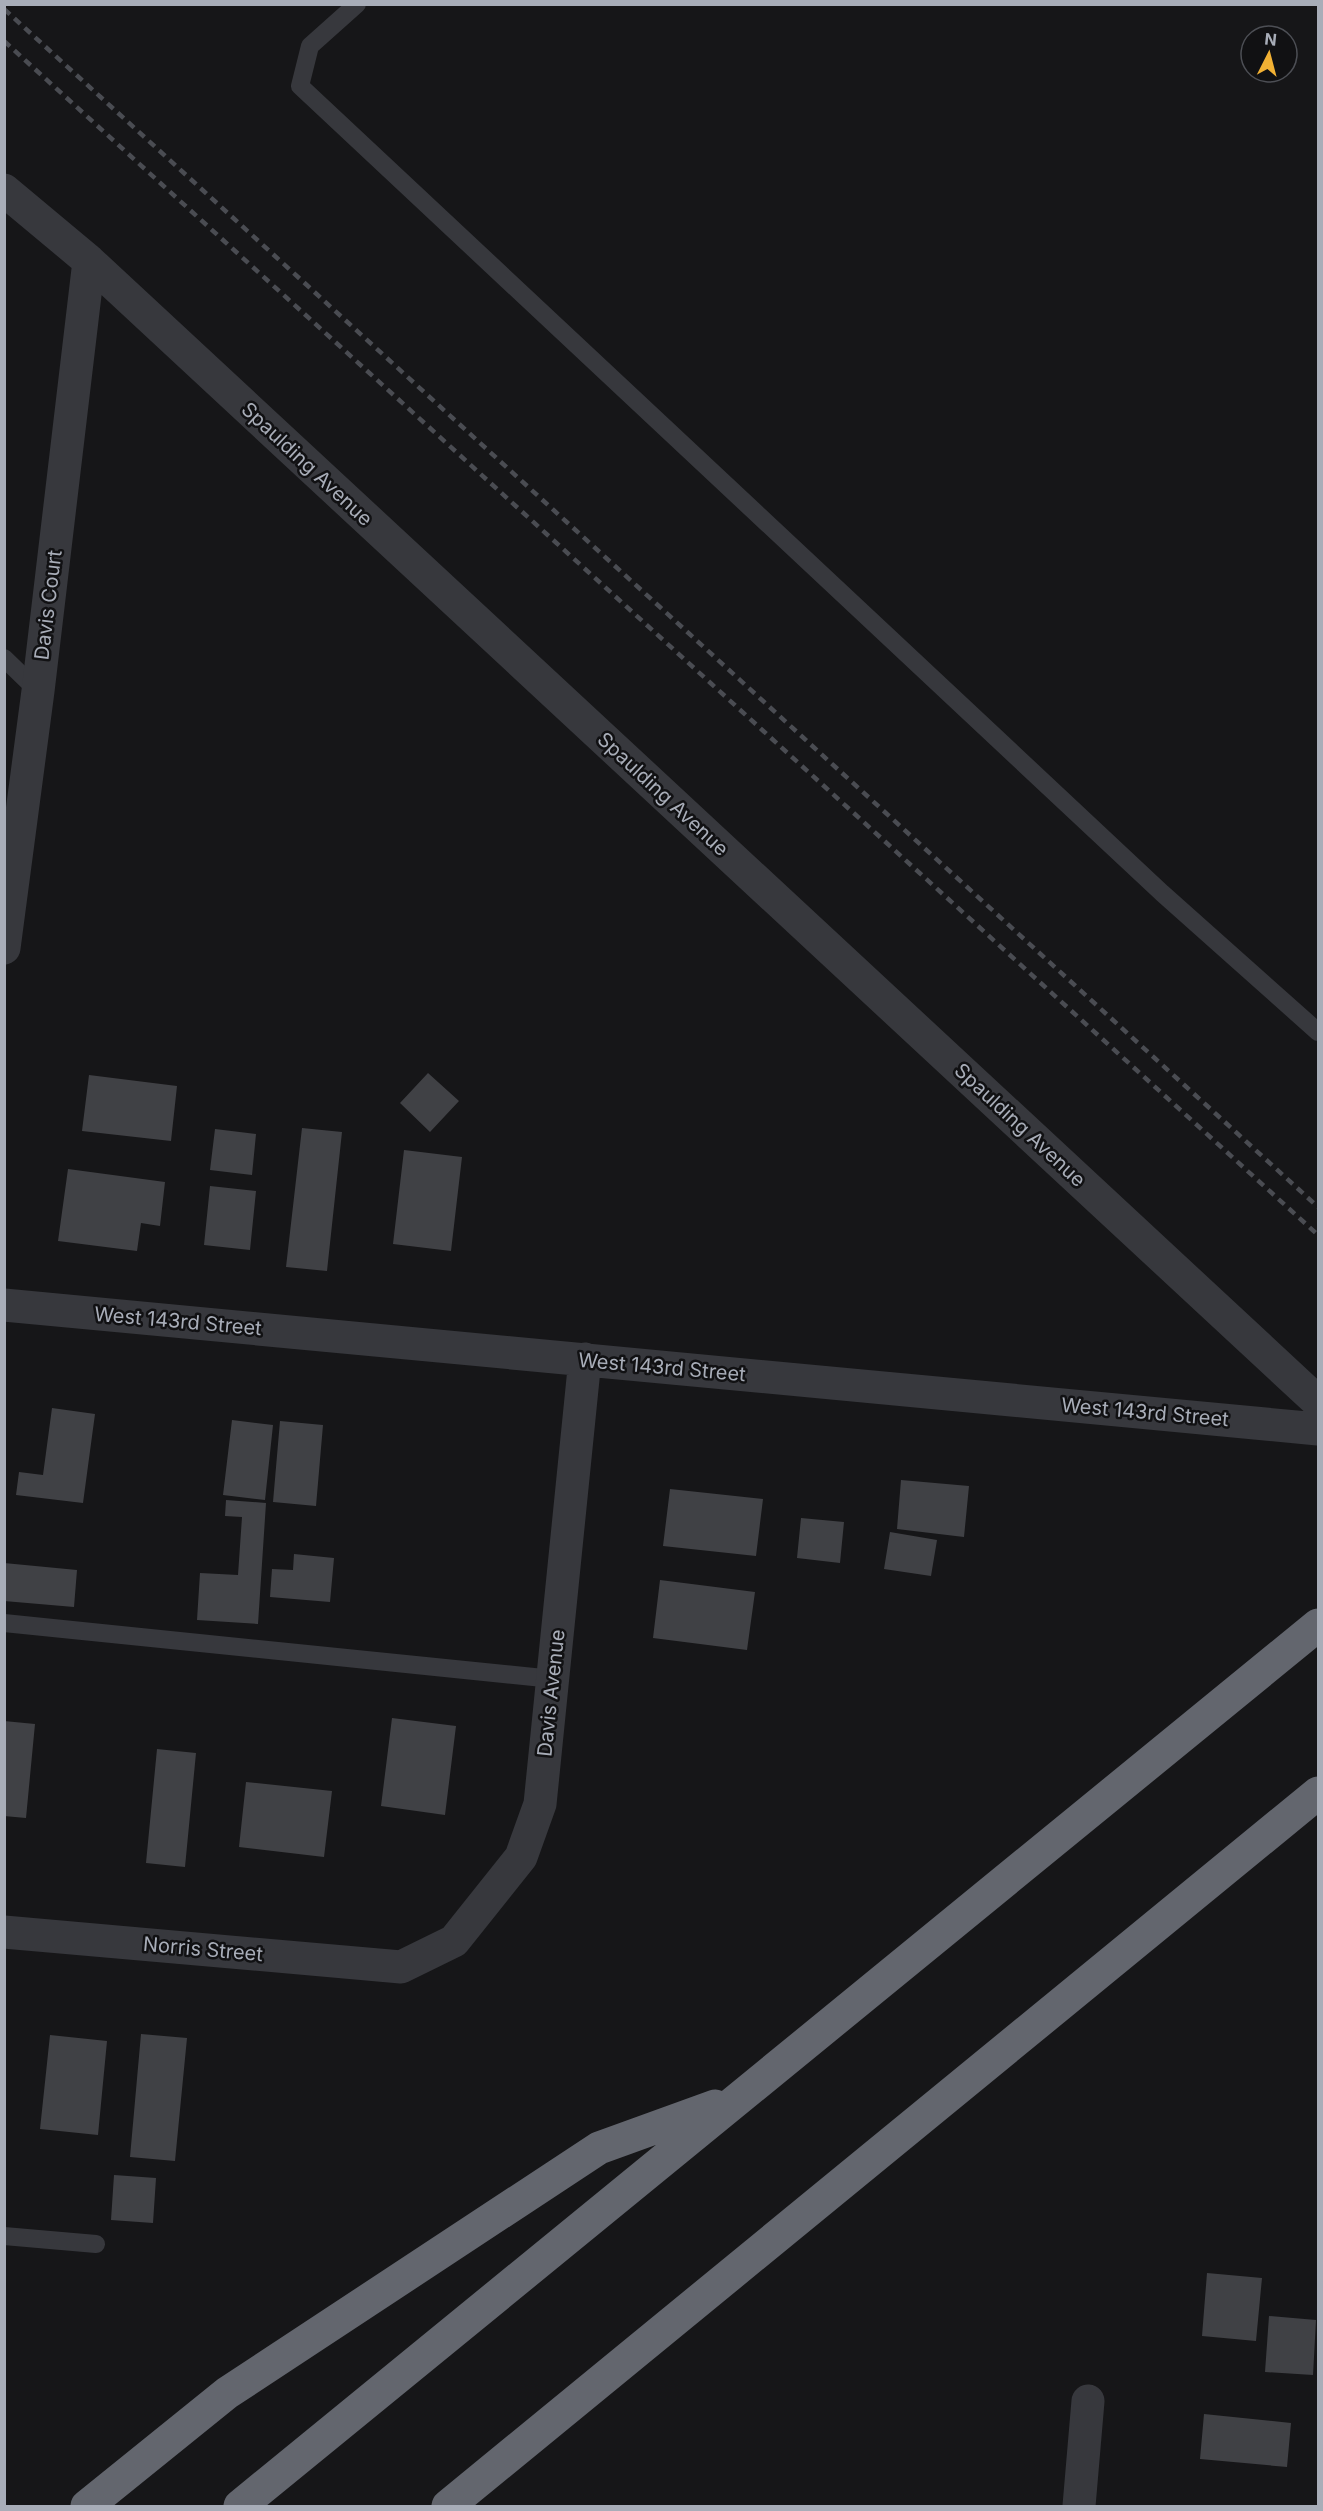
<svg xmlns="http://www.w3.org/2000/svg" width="1323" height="2511" font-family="Inter,sans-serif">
<rect width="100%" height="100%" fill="#161618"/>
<path fill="#404145" d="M428,1073L459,1101L430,1132L400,1103Z
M89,1075L177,1086L171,1141L82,1131Z
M302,1128L342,1132L327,1271L286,1267Z
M215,1129L256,1134L252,1175L210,1170Z
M404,1150L462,1157L451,1251L393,1244Z
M68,1169L165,1182L160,1226L141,1223L137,1251L58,1241Z
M210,1186L256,1191L250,1250L204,1245Z
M52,1408L95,1414L83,1503L16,1495L19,1472L43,1475Z
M232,1420L273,1425L265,1500L223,1495Z
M280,1421L323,1425L316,1506L273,1502Z
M901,1480L969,1486L964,1537L897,1529Z
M670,1489L763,1499L756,1556L663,1546Z
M226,1500L266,1503L258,1624L197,1620L200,1573L238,1575L242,1517L225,1516Z
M801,1518L844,1522L840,1563L797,1558Z
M890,1532L937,1540L931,1576L884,1569Z
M294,1554L334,1558L330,1602L270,1597L272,1569L293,1570Z
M4,1563L77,1570L74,1607L4,1601Z
M660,1580L755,1592L747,1650L653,1638Z
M392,1718L456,1726L445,1815L381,1806Z
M4,1721L35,1724L26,1818L4,1816Z
M157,1749L196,1753L185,1867L146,1863Z
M246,1782L332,1791L324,1857L239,1847Z
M141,2034L187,2038L175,2161L130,2157Z
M50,2035L107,2041L98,2135L40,2129Z
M114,2175L156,2178L153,2223L111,2220Z
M1207,2273L1262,2278L1256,2341L1202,2336Z
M1269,2316L1316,2320L1313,2375L1265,2372Z
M1204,2414L1291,2423L1287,2467L1200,2459Z"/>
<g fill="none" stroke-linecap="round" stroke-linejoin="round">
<path stroke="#37383d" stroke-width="18" d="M357,4L310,46L300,86L1162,893L1318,1032
M4,658L38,691
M4,1623L553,1679
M4,2236L96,2244"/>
<path stroke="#37383d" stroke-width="33" d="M4,190L89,261L1318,1402
M4,948L38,691L89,261
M4,1305L1318,1429
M4,1932L401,1967L454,1941L521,1857L540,1804L585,1359
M1079,2506L1088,2401"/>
<path stroke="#63666e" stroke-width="33" d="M87,2506L227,2393L599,2148L715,2106
M240,2506L1318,1625
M448,2506L1318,1793"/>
<path stroke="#4a4c52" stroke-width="4.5" stroke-dasharray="8 6" stroke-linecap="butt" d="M4,9L1318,1207
M4,41L1318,1235"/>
</g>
<g text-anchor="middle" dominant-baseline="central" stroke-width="5" stroke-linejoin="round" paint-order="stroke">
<g font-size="20" fill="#a8adb8" stroke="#111113">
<text transform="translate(307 464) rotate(43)">Spaulding Avenue</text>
<text transform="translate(48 605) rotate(-83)">Davis Court</text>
<text transform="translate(663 794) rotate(43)">Spaulding Avenue</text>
<text transform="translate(1020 1125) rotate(43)">Spaulding Avenue</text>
<text transform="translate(178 1321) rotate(5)">West 143rd Street</text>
<text transform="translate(662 1367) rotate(5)">West 143rd Street</text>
<text transform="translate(1145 1412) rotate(5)">West 143rd Street</text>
<text transform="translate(551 1693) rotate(-84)">Davis Avenue</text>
<text transform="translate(203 1949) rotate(5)">Norris Street</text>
</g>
</g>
<rect width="1323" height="2511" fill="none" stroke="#a8adb8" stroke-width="12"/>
<g transform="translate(1269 54) rotate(6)"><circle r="28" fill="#111113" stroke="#4d4f55" stroke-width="1.5"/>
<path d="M0-4.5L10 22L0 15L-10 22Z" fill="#f2b134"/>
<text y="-9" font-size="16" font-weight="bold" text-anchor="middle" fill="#a8adb8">N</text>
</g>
</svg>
